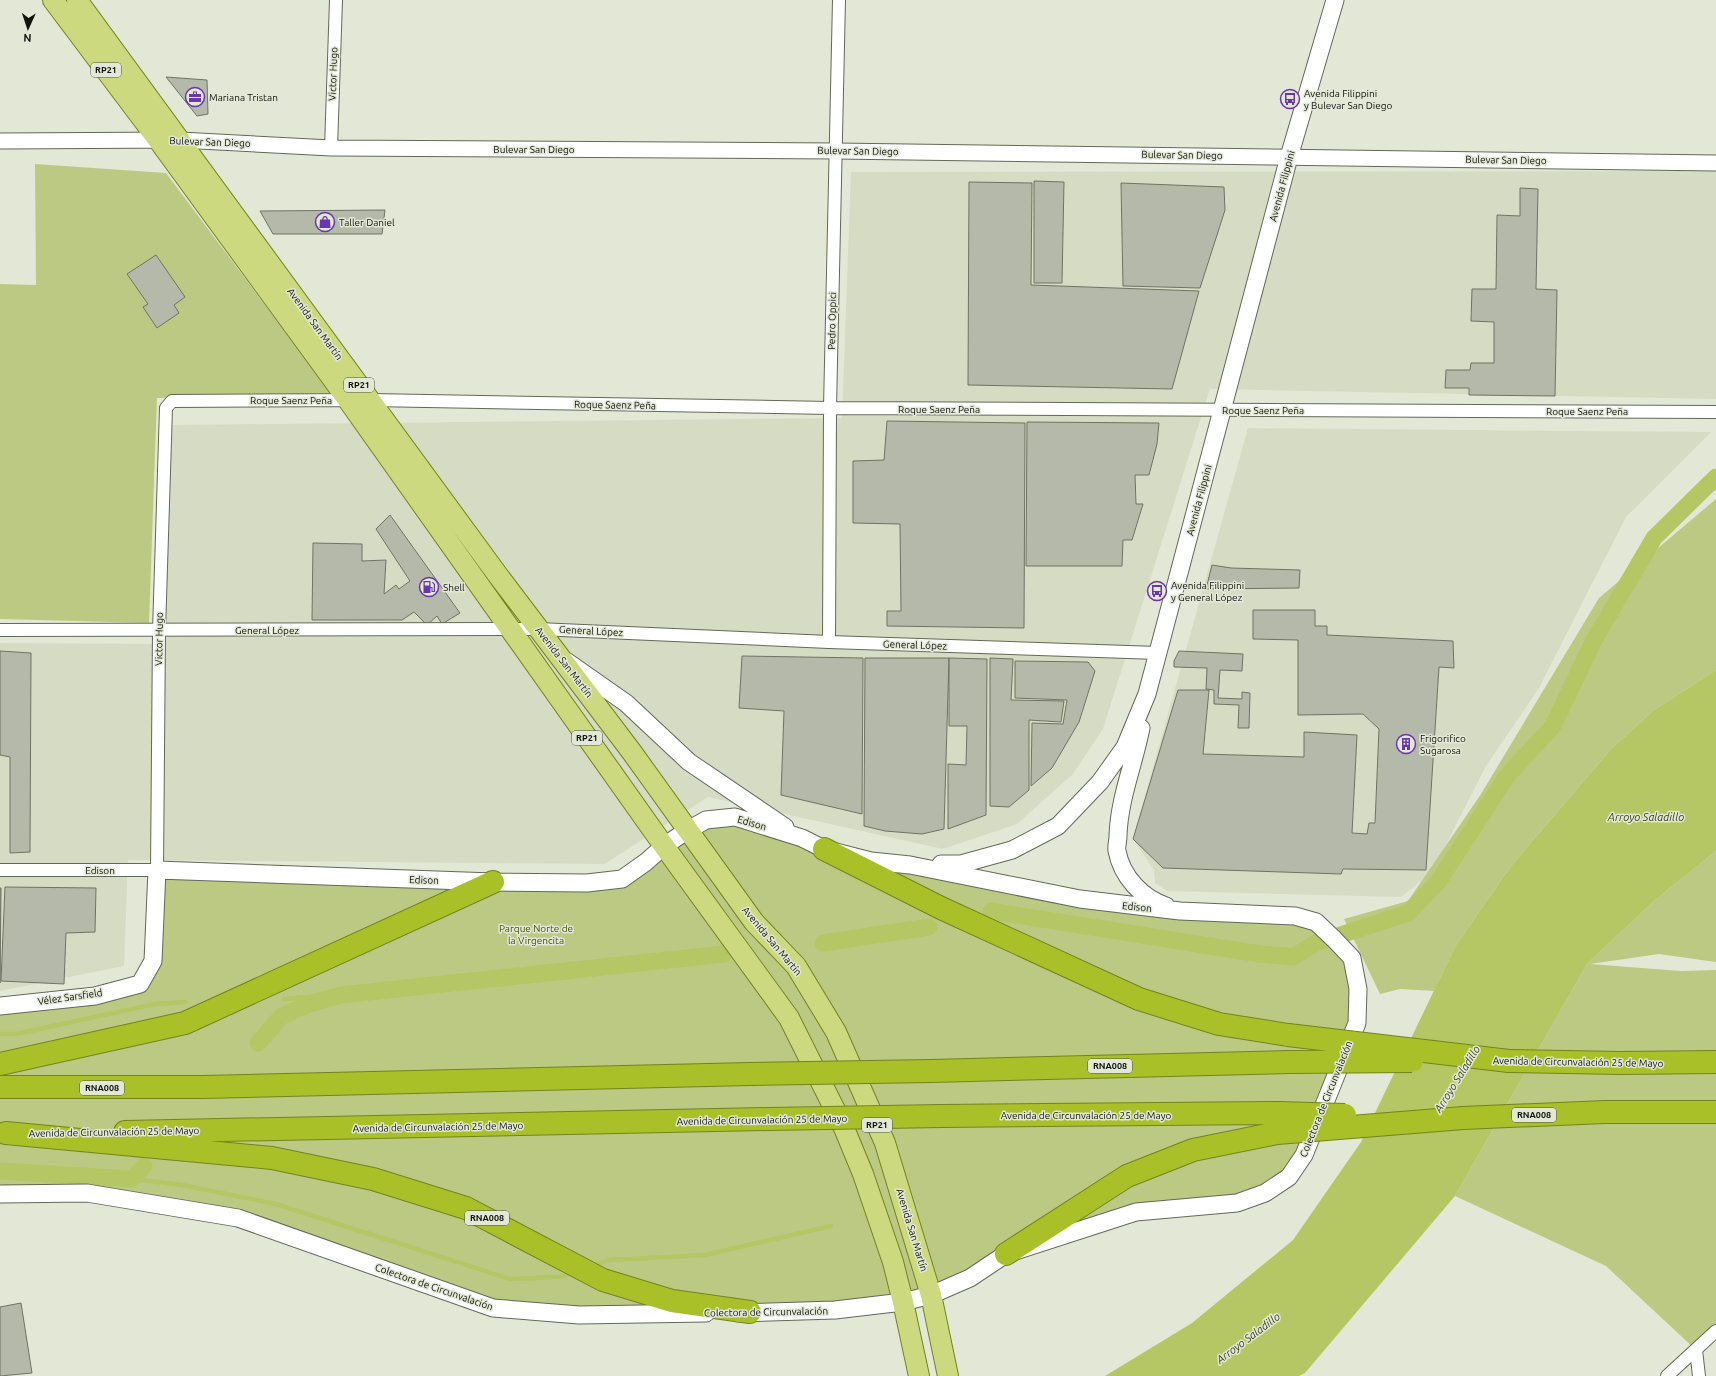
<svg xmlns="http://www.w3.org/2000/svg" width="1716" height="1376" font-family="Ubuntu,sans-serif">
<rect width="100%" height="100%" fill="#e3e8d6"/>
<path fill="#d6dcc3" d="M1716,171V399L1210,389L1103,729L1073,774L1017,824L943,849L708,797L605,864L128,860L124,966L0,991V643L164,644L172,425L842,418L851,172Z
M1248,428L1711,432L1626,517L1539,688L1486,766L1432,872L1401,897L1167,891L1155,883L1154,870L1133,839Z"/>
<path fill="#bbc983" d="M35,164L166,173L331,393L157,398L149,623L0,619V284L36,285Z
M1716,499V670L1654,710L1612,748L1511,866L1456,945L1434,991L1400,989L1380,994L1344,919L1408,901L1481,794L1599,598Z
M706,820L802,838L991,881L1295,916L1352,958L1357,1023L1304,1155L1265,1193L1136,1212L903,1302L493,1308L238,1218L145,1201L0,1194V1006L140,984L153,961L157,870L622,879Z
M1716,851V962L1659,954L1590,964L1681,971L1716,970V1331L1696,1350L1606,1266L1455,1196L1587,964L1654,901Z"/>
<path fill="#b5c765" d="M1716,670V851L1654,901L1587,964L1455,1196L1305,1373L1299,1376H1105L1192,1323L1293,1240L1361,1142L1456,945L1511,866L1612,748L1654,710Z"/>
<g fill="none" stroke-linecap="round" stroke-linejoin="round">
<path stroke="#b5c765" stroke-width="4.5" d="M284,999L341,995
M0,1034H16L155,1004L185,1002
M132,1179L182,1185L276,1204L510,1279L559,1277L571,1273
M595,1265L609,1260L705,1255L831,1226"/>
<path stroke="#b5c765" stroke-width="17" d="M991,911L1260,954L1293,957L1316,943L1408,913L1438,882L1507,776L1553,726L1594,640L1654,538L1716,477
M823,943L929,927
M258,1043L282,1016L309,1004L341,995L724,954
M0,1171L132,1179L144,1166"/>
</g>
<path fill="#b5b9a9" stroke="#6f7363" d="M166,77L207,80L208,114L197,116Z
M1034,181L1064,182L1062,283H1034Z
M969,182L1032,183L1031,285L1199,291L1172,389L968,385Z
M1121,183L1224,187L1225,210L1200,288L1123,286Z
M1520,188L1538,189L1536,289L1557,290L1555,396L1469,395V388H1445L1446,370H1470L1471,363H1494V322L1471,321L1472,289H1496L1497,215L1520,216Z
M385,210L382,234H273L260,211Z
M156,255L185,297L174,305L179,313L157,328L143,307L148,304L127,274Z
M887,421L1025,423L1024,628L887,626V611H901L900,524L853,523V461L884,460Z
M1027,422L1159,423L1157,444L1149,475H1135L1136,504H1143L1132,540H1123L1122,566H1026Z
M390,515L460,613L442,624L437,616L427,625L414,612L402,620H312L313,543L362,544V561L386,560L384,594L396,585L399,589L410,581L376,529Z
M1212,565L1231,568L1300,570L1299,588L1206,589Z
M1253,610H1315V626H1327V635L1453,641L1454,668L1439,667L1426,870L1343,869L1341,874L1163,868L1133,839L1178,690H1209L1203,754L1304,757V732L1357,735L1352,833L1367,834L1369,823H1375L1379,729L1363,714L1298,715V640L1253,639Z
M0,651L31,653L30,852L10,853V757L0,755Z
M1179,651L1243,654L1242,671L1220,670L1218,698L1242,699V692L1250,693L1249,728H1238L1239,705L1214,704V690L1206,689L1207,668L1174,667V661Z
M742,656L863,658L862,814L781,795L784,711L739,708Z
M865,658H949L944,829L922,834L885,831L864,826Z
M949,658L987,659L986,815L948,829V764L966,765L967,726H949Z
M990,658L1013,659L1011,700L1064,701L1061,722L1029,720V790L1009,807L990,806Z
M1015,661L1088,662L1095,671L1079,722L1052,768L1031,786L1032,723L1063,724L1067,700L1015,698Z
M5,887L96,888L95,932L66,933L64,984L1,981Z
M0,888H1L0,983Z
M21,1303L32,1373L0,1376V1307Z"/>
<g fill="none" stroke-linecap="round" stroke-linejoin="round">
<g stroke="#646858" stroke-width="14">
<path id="minor" d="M331,148L336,0
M0,630L538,629L829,642L1158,653
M829,642L830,408L839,0
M0,870H157L159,631L166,408L172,401L371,400L830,408L1716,412
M1696,1350L1699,1376
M1667,1376L1716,1331"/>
</g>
<g stroke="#646858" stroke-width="17">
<path id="tertiary" d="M0,141L180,140L331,148L835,151L1716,163"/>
</g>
<g stroke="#646858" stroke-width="19">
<path id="secondary" d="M566,661L626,703L689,762L785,827
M1141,728C1134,764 1119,799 1118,836C1118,841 1116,847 1117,851C1122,877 1142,898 1166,906
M941,864H961L1012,850L1058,826L1100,782L1125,747L1147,694L1289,157L1335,0
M0,1006L95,996L140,984L153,961L157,870L493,882L587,883L622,879L646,862L664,846L688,830L706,820L735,817L802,838L824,849L871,861L910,865L1080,899L1180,911L1295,916L1316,922L1334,939L1352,958L1358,989L1357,1023L1304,1155L1289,1177L1265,1193L1237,1203L1136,1212L1006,1254L970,1278L931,1295L903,1302L835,1310L738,1313
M0,1194L87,1193L238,1218L493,1308L579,1315L706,1313"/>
</g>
<g stroke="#74831f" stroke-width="22">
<path id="primary" d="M53,0L159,141L348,400L664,846L789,1018L844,1128L863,1174L893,1262L903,1302L919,1376
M77,0L497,574L631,751L754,922L796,966L836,1032L885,1143L931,1295L948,1376"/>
</g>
<g stroke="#74831f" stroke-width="24">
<path id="motorway" d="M824,849L941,908L1139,999L1219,1024L1288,1035
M1509,1061L1620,1063L1716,1062
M0,1064L185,1023L493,882
M931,1071L1289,1062
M0,1087H203L750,1074
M941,1116L1278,1113
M1463,1118L1605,1112H1716
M125,1132L769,1119
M6,1133L272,1158L373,1179L466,1208L603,1280L672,1301L750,1312
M1006,1254L1127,1176L1193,1150L1277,1133"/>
</g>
<use href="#minor" stroke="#fff" stroke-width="12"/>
<use href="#tertiary" stroke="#fff" stroke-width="15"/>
<use href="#secondary" stroke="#fff" stroke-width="17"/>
<use href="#primary" stroke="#ccd97f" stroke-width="20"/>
<use href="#motorway" stroke="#aac029" stroke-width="22"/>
<g stroke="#74831f" stroke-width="24" stroke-linecap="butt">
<path id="motorway-bridge" d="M1288,1035L1509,1061
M1289,1062L1412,1061
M750,1074L931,1071
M1278,1113L1345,1115
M769,1119L941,1116
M1277,1133L1463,1118"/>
</g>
<use href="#motorway-bridge" stroke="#aac029" stroke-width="22"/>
</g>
<defs>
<g id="office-ring" transform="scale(1)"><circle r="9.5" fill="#e3e8d6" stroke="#6837ae" stroke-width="1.5"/><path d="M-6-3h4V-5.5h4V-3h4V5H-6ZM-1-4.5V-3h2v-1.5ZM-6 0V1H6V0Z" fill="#6837ae"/></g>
<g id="bus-ring" transform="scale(1)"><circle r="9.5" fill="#e3e8d6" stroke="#6837ae" stroke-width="1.5"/><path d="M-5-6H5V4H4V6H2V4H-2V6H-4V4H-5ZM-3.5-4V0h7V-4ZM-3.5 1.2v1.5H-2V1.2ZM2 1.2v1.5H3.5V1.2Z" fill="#6837ae"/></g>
<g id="shop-ring" transform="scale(1)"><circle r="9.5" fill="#e3e8d6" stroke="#6837ae" stroke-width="1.5"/><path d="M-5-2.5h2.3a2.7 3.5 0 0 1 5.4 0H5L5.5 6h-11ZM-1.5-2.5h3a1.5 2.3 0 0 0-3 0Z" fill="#6837ae"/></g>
<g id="fuel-ring" transform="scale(1)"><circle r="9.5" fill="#e3e8d6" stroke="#6837ae" stroke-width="1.5"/><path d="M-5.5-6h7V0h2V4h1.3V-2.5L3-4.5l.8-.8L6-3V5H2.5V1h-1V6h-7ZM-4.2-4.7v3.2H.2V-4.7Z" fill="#6837ae"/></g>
<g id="building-ring" transform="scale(1)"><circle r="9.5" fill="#e3e8d6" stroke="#6837ae" stroke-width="1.5"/><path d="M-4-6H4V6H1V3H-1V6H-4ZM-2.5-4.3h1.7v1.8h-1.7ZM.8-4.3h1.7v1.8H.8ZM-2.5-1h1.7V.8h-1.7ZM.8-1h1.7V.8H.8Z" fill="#6837ae"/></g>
</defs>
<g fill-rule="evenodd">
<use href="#office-ring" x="195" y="97"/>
<use href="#bus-ring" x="1290" y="99"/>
<use href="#shop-ring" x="325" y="222"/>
<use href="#fuel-ring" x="429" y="587"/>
<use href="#bus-ring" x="1157" y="591"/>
<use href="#building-ring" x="1406" y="744"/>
</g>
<g text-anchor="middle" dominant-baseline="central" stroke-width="3" stroke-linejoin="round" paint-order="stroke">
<g fill="#e3e8d6" stroke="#4f5249" stroke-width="1">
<rect x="91" y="63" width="30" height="14" rx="3"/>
<rect x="344" y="378" width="30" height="14" rx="3"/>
<rect x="572" y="731" width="30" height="14" rx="3"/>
<rect x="1088" y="1059" width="44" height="14" rx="3"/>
<rect x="80" y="1081" width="44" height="14" rx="3"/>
<rect x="1512" y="1108" width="44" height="14" rx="3"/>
<rect x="862" y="1118" width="30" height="14" rx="3"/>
<rect x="465" y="1211" width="44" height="14" rx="3"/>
</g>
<g font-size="9" font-weight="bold" fill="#10120c">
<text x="106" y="70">RP21</text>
<text x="359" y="385">RP21</text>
<text x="587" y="738">RP21</text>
<text x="1110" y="1066">RNA008</text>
<text x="102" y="1088">RNA008</text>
<text x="1534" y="1115">RNA008</text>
<text x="877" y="1125">RP21</text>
<text x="487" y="1218">RNA008</text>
</g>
<g font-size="10" fill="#10120c" stroke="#e3e8d6">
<text transform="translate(333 74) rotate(-88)">Victor Hugo</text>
<text transform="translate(210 142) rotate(2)">Bulevar San Diego</text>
<text x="534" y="149">Bulevar San Diego</text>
<text transform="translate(858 151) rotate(1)">Bulevar San Diego</text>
<text transform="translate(1182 155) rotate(1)">Bulevar San Diego</text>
<text transform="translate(1506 160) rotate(1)">Bulevar San Diego</text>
<text transform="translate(1282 186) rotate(-75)">Avenida Filippini</text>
<text transform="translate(832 321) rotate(-89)">Pedro Oppici</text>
<text transform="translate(315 324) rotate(54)">Avenida San Martín</text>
<text x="291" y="400">Roque Saenz Peña</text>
<text transform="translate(615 405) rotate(1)">Roque Saenz Peña</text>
<text x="939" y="409">Roque Saenz Peña</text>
<text x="1263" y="410">Roque Saenz Peña</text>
<text x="1587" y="411">Roque Saenz Peña</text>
<text transform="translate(1199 500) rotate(-75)">Avenida Filippini</text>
<text x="267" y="630">General López</text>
<text transform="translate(591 631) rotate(3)">General López</text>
<text transform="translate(159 639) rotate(-89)">Victor Hugo</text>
<text transform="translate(915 645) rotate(2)">General López</text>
<text transform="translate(564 662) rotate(52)">Avenida San Martín</text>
<text transform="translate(752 823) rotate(16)">Edison</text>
<text x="100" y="870">Edison</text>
<text transform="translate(424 880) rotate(2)">Edison</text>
<text transform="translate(1137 907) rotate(6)">Edison</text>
<text transform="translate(772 941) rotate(50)">Avenida San Martín</text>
<text transform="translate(70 997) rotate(-8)">Vélez Sarsfield</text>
<text transform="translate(1578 1062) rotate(1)">Avenida de Circunvalación 25 de Mayo</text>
<text transform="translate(1326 1099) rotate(-68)">Colectora de Circunvalación</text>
<text x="1086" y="1115">Avenida de Circunvalación 25 de Mayo</text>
<text transform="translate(762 1120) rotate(-1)">Avenida de Circunvalación 25 de Mayo</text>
<text transform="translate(438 1127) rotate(-1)">Avenida de Circunvalación 25 de Mayo</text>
<text transform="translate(114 1132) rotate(-1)">Avenida de Circunvalación 25 de Mayo</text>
<text transform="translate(912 1230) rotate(73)">Avenida San Martín</text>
<text transform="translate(434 1287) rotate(19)">Colectora de Circunvalación</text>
<text transform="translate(766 1312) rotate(-1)">Colectora de Circunvalación</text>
</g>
<g font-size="10" fill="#10120c" stroke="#e3e8d6" text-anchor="start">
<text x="1304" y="93">Avenida Filippini<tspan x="1304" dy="12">y Bulevar San Diego</tspan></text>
<text x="209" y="97">Mariana Tristan</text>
<text x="339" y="222">Taller Daniel</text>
<text x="1171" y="585">Avenida Filippini<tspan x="1171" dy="12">y General López</tspan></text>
<text x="443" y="587">Shell</text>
<text x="1420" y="738">Frigorifico<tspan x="1420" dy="12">Sugarosa</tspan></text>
</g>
<g font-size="10" fill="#444e00" stroke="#e3e8d6">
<text x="536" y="928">Parque Norte de<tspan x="536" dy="12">la Virgencita</tspan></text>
</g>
<g font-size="11" font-style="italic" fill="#394017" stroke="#e3e8d6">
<text x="1646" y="817">Arroyo Saladillo</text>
<text transform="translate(1457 1079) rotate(-58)">Arroyo Saladillo</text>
<text transform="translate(1248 1338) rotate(-37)">Arroyo Saladillo</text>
</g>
</g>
<g transform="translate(28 28) rotate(183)" stroke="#e3e8d6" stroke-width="3" paint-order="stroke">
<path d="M0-3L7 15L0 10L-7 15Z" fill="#10120c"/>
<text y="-6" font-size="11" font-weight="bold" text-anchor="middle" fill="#10120c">N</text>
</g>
</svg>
